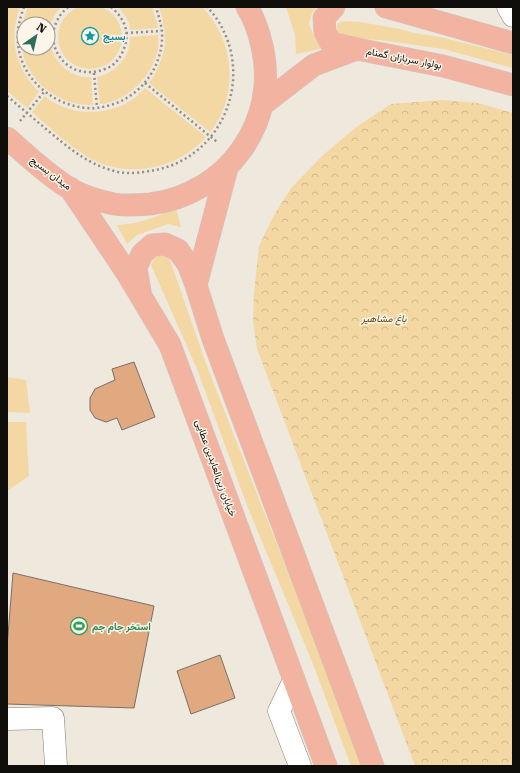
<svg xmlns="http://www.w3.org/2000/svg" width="520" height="773" font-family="'Roboto Serif',Vazirmatn,serif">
<defs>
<pattern id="park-crowns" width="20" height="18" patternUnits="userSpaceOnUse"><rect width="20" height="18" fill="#f3d8a4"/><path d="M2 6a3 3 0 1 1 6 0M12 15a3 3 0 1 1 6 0" fill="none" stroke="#cfb88c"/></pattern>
</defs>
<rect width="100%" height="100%" fill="#efe8dd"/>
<path fill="#f3d8a4" d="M58 37a32 32 0 1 1 64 0a32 32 0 1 1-64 0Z
M7,7H20C8,40 15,67 39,92L27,108L7,91Z
M28,7H62C53,14 48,27 49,38H48V24H24V40H22C20,28 24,18 28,7Z
M119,7H152L157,23L158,28L130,30C130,21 124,14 119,8Z
M159,7H202C227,32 236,71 225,105C221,114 217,124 210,132L149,83C167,56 169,37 159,7Z
M286,7H317L312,13L309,24L313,34L325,48L296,54L295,35Z
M345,21L360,22L400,29L414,33L440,37L513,55V68L443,49L381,40L362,39L343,36L337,32V27L338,23Z
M158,35C163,66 130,102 100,104L97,77C116,73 131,56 130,37Z
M50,44C54,62 71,79 91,77L93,105C60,107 25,80 22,47H24V48H48V45Z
M145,88L206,137C177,170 125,180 86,156C67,144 49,127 32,112L45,96C48,99 51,101 55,103C80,117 114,114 136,97C139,94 142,91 145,88Z
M176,208L181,227L168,224L137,235L127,244L117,225C138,224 157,217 176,208Z
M160,254L169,257L208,369L261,504L324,662L363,766H351L313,664L248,508L197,369L151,265L155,257Z
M7,377L26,380L30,413L7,412Z
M7,422H26L29,476L7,491Z"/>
<path fill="url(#park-crowns)" d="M442,100L478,103L513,113V766H415L257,349L253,322L254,293L259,246L274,215L292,187L322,156L355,128L391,104Z"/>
<path fill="#e0a980" stroke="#7a6f68" d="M134,362L155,417L122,430L117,418L106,422L95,418L90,410V398L95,389L115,380L112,369Z
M13,573L154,606L134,708L7,704V647Z
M220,655L235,698L191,714L177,671Z"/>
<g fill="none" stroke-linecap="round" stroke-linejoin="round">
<g stroke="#837d73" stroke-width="23">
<path id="minor" d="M508,7L513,16
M294,680L279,711L300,766
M7,719L53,718L56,766"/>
</g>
<g stroke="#cacac9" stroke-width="23">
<path id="major" d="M334,7L324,18L325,32L331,43L357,49
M386,7L513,43
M262,105L314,65L357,49L443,66L513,85
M7,138C27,155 46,174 69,188C82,196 99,201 114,204C126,206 139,205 150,204C226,195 280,122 262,46C259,33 255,19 247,7
M227,168L196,285L213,339L373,766
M70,188L127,273L170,345L326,766
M140,291L136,268L142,254L152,245L165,244L178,250L188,264L196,285"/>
</g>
<path stroke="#928d85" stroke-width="2.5" stroke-dasharray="2 3" stroke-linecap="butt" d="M24,7C21,16 18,24 18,34C15,73 49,105 87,108C95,109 103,107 111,105C140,96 160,70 162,40C163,28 159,18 156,7
M68,7C34,36 64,85 105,69C117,65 123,54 126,42C129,28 121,15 111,7
M126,33L161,31
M48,41H54
M94,73L97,108
M145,83L217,142
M7,96C20,107 33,118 46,129C69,148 88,165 118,172C128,174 139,173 149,171C206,164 243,108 231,52C227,35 219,19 207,7
M20,121L44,92"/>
<use href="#minor" stroke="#fff" stroke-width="22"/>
<use href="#major" stroke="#f2b3a1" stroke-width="22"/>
</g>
<defs>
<g id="sight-ring" transform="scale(0.9)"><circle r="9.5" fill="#fcf6ea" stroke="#0f9aa8" stroke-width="1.5"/><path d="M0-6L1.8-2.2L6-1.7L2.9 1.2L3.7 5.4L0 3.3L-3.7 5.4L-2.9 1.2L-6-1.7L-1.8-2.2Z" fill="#0f9aa8"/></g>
<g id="stadium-ring" transform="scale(0.9)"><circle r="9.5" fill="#fcf6ea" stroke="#2e9e5b" stroke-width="1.5"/><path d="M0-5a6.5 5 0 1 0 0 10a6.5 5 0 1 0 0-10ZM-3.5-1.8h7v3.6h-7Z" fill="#2e9e5b"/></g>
</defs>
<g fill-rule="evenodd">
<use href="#sight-ring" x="90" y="36"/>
<use href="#stadium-ring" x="79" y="626"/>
</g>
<g text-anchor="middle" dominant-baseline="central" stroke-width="3" stroke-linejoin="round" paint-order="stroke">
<g font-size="10" font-weight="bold" fill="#0d838f" stroke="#fcf6ea" text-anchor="start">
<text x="103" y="36">بسیج</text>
</g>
<g font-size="10" fill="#100e0a" stroke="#fcf6ea">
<text transform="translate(404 58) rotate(11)">بولوار سربازان گمنام</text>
<text transform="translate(51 173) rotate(37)">میدان بسیج</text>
<text transform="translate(216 468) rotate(70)">خیابان زین‌العابدین عطایی</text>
</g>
<g font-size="10" font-style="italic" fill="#5e481a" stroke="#fcf6ea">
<text x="384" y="318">باغ مشاهیر</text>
</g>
<g font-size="10" font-weight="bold" fill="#27864d" stroke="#fcf6ea" text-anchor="start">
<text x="92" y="626">استخر جام جم</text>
</g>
</g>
<rect width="520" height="773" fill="none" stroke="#100e0a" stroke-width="16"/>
<g transform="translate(36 36) rotate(34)"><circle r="19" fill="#fcf6ea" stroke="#9e9990"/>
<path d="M0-3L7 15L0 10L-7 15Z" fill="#2d6d5b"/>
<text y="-6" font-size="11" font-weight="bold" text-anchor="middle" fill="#100e0a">N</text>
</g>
</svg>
